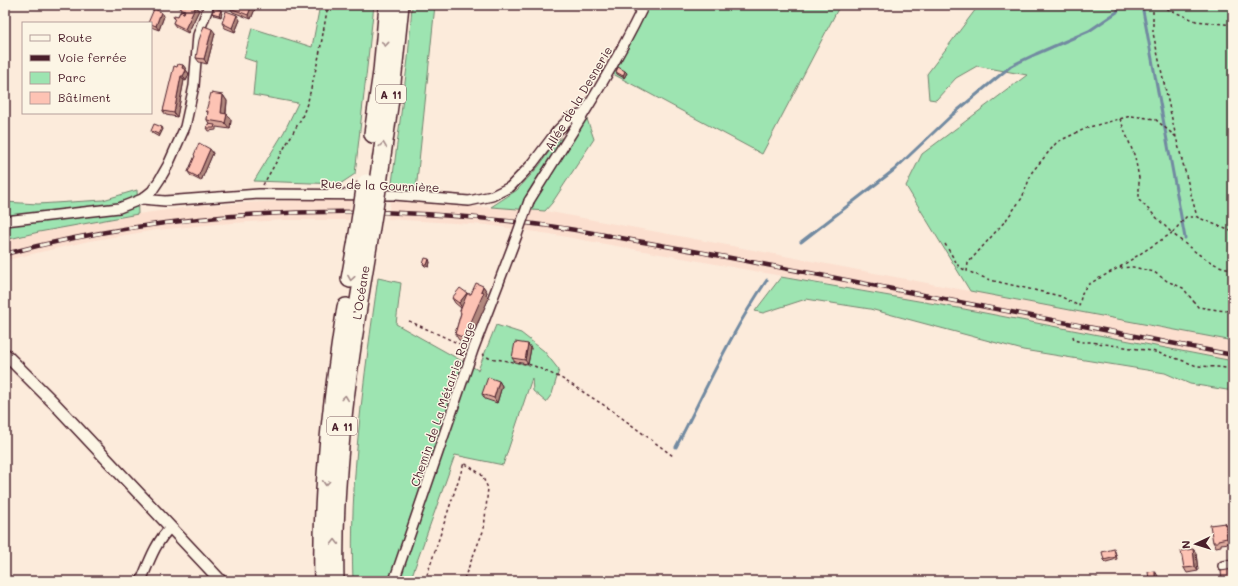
<svg xmlns="http://www.w3.org/2000/svg" width="1238" height="586" font-family="Mali,sans-serif">
<rect width="100%" height="100%" fill="#fcebdb"/>
<filter id="ink" filterUnits="userSpaceOnUse"><feTurbulence type="fractalNoise" baseFrequency=".025" numOctaves="2"/><feDisplacementMap in="SourceGraphic" scale="8" xChannelSelector="R" yChannelSelector="G"/><feConvolveMatrix kernelMatrix="1 2 1 2 8 2 1 2 1" color-interpolation-filters="sRGB"/></filter>
<g filter="url(#ink)">
<path fill="#fcdfcf" d="M299,200H352L349,220H284L217,224L156,230L89,241L23,256L5,261V240L39,232L138,214L204,205Z
M390,201L545,211L663,233L1233,341V361L964,309L550,234L487,225L388,219Z"/>
<path fill="#9de4b1" stroke="#74826e" d="M320,5H374L355,174L340,184L254,181L284,132L298,103L253,95L256,62L244,58L252,28L312,47Z
M412,5H435L416,191H391L408,59Z
M650,5H840L762,154L613,74Z
M979,5H1233V341L970,291L906,186L922,154L1027,75L977,66L956,78L936,100L929,99L927,74Z
M587,119L594,139L552,203L545,211L491,207L517,190L539,166L555,143Z
M137,190L138,214L39,232L5,240V202L38,204L103,200Z
M781,277L964,309L1233,361V391L1190,384L1165,373L1023,350L870,309L806,299L763,313L755,311Z
M378,278L401,283L396,324L478,370L496,325L521,333L544,351L559,370L552,394L546,402L533,391L532,378L503,465L455,455L410,581H353C349,480 364,378 378,278Z"/>
<g fill="none" stroke-linecap="round" stroke-linejoin="round">
<path stroke="#728aa1" stroke-width="3" d="M1142,5L1185,238
M801,242L894,170L952,115L1011,66L1036,54L1089,31L1117,12L1120,5
M676,447C705,391 731,332 767,280"/>
<g stroke="#4a1f2b" stroke-width="12">
<path id="minor" d="M142,199L165,201L259,194L394,195L469,201L492,196L510,187L533,163L557,131L570,118L583,114
M529,201C569,137 611,74 644,5
M5,221L119,208L142,199L152,191L160,179L168,165L185,127L194,86L198,35L209,5
M1223,566L1233,565
M141,581C149,562 156,541 171,527
M394,581L473,350L517,235"/>
</g>
<g stroke="#4a1f2b" stroke-width="14">
<path id="tertiary" d="M5,354L53,402L221,581"/>
</g>
<g stroke="#4a1f2b" stroke-width="20">
<g id="motorway">
<path d="M373,134L382,72L388,5"/>
<path d="M378,183L391,92L400,5"/>
<path d="M350,279L357,240"/>
<path d="M323,581C321,489 332,398 346,307"/>
<path id="s1" d="M335,581C332,467 350,352 369,240"/>
</g>
</g>
<path stroke="#4a1f2b" stroke-width="1.5" stroke-dasharray="3 3" stroke-linecap="butt" d="M1153,5V33L1176,137L1197,217L1233,232
M1162,5L1165,8L1196,21L1233,25
M1120,119L1135,157L1139,178V200L1172,233L1186,217H1196
M1176,137L1155,119L1131,116L1089,127L1057,142L1032,172L1022,198L1006,220L968,263L967,271L990,280L1060,296L1079,306L1082,293L1087,285L1118,268L1133,267L1154,272L1167,281L1183,288L1198,307L1225,311L1233,310
M263,185L302,117L308,101L319,56L328,5
M945,244L959,267L967,271
M1120,267L1172,233C1184,243 1217,272 1233,268
M409,321L464,346
M1073,336L1074,340L1081,342H1091L1152,351L1181,360L1197,366L1218,367L1233,369
M482,354L489,358L532,365L561,378L610,409L673,456
M425,581L464,463L481,474L488,488L484,529L463,581"/>
<use href="#minor" stroke="#fcf5e5" stroke-width="9"/>
<use href="#tertiary" stroke="#fcf5e5" stroke-width="11"/>
<use href="#motorway" stroke="#fcf5e5" stroke-width="17"/>
<g stroke="#4a1f2b" stroke-width="4.5">
<path id="rail" d="M5,254C175,210 352,202 526,223C563,227 600,234 637,241C697,251 756,263 815,274C955,301 1094,328 1233,355"/>
</g>
<use href="#rail" stroke="#fcf5e5" stroke-width="3" stroke-dasharray="9" stroke-linecap="butt"/>
<g stroke="#4a1f2b" stroke-width="12" stroke-linecap="butt">
<path id="minor-bridge" d="M517,235L529,201"/>
</g>
<g stroke="#4a1f2b" stroke-width="20" stroke-linecap="butt">
<path id="motorway-bridge" d="M357,240L366,183
M369,240L378,183"/>
</g>
<use href="#minor-bridge" stroke="#fcf5e5" stroke-width="9"/>
<use href="#motorway-bridge" stroke="#fcf5e5" stroke-width="17"/>
</g>
<path fill="#daa89b" stroke="#4a1f2b" d="M228,5H252L255,9L251,19L233,12L230,8V7Z
M186,6H196L199,10L188,33L176,27L173,23L175,19L173,17L178,16L181,10L179,8Z
M221,10L222,12L221,17L214,15L212,13Z
M161,12L164,16L159,30L151,27V23H148Z
M240,20L235,32L225,28L222,23Z
M215,33L207,64L199,62L196,58Z
M183,65L189,74L186,81L184,80L177,117L166,115L163,111L177,67Z
M625,71L627,73L624,78L617,74L616,72Z
M223,95L227,101L226,114L231,120L230,129L216,127V130L209,131L207,128L210,125L207,120L208,113L206,111Z
M163,129L159,137L152,133L151,131Z
M213,153L201,181L191,176L188,172L195,156L194,155Z
M430,262L429,267L425,266L423,264Z
M483,286L487,292L486,295L489,298L468,344L459,340L455,334L461,313L460,311L461,308L455,303L452,298L467,293L468,294H471Z
M531,348L528,364L515,362L512,358Z
M499,381L502,386L497,403L485,399L482,394Z
M1225,523L1228,528L1230,543L1221,544V546L1216,547L1213,542Z
M1193,549L1196,553L1198,571L1187,573L1184,568Z
M1115,551L1117,559L1106,562L1104,560Z"/>
<path fill="#b1887e" stroke="#4a1f2b" d="M252,5L255,9L251,19L248,15Z
M196,6L199,10L188,33L185,29Z
M221,10L222,12L221,17L219,15Z
M161,12L164,16L159,30L156,26Z
M237,15L240,20L235,32L232,28Z
M212,29L215,33L207,64L204,59Z
M183,65L186,69L185,73L182,68Z
M186,70L189,74L186,81L183,76Z
M625,71L627,73L624,78L623,76Z
M181,76L184,80L177,117L174,113Z
M223,95L227,101L225,119L221,113Z
M227,114L231,120L230,129L225,123Z
M162,127L163,129L159,137L158,134Z
M210,149L213,153L201,181L198,177Z
M429,259L430,262L429,267L427,265Z
M483,286L487,292L486,295L489,298L468,344L464,338Z
M467,293L470,297L462,308L459,303Z
M528,344L531,348L528,364L525,360Z
M499,381L502,386L497,403L494,398Z
M1225,523L1228,528L1230,543L1227,538Z
M1193,549L1196,553L1198,571L1195,567Z
M1155,571L1158,576V581H1155Z"/>
<path fill="#fdc3b4" stroke="#4a1f2b" d="M180,5L186,6L187,5H194L196,6L185,29L173,23L175,18L173,17L174,15L178,16L180,12L184,13L185,10L179,8Z
M231,5H252L248,15L230,8Z
M214,8L221,10L219,15L212,13Z
M154,9L161,12L156,26L151,24V23H148Z
M181,10L184,11V13L180,12Z
M226,11L237,15L232,28L222,23Z
M204,26L212,29L204,59L196,58L199,40Z
M178,64L183,65L182,68L186,70L183,76H181L174,113L163,111L174,66L177,67Z
M618,67L625,71L623,76L616,72Z
M211,93L223,95L221,113L227,114L225,123L207,120L208,111H206Z
M154,124L162,127L158,134L151,131Z
M208,124L215,125L214,128H207Z
M199,143L210,149L198,177L188,172L195,156L194,155Z
M425,258L429,259L427,265L423,264Z
M476,283L483,286L481,291L484,292L464,338L455,334L461,313L460,311L467,294H471Z
M460,288L467,293L459,303L452,298Z
M515,342L528,344L525,360L512,358Z
M488,377L499,381L494,398L482,394Z
M1225,523L1227,538L1218,540V542H1213L1210,525Z
M1114,549L1116,557L1104,560L1102,552Z
M1193,549L1195,567L1184,568L1181,551Z
M1233,569V581H1219H1222L1221,571Z
M1155,571V581H1146V579H1149L1148,572Z
M1096,578L1102,581H1094Z"/>
<defs><path id="oneway-chevron" d="M-2-3.5L2.5 0L-2 3.5" fill="none" stroke-width="1.6" stroke-linecap="round" stroke-linejoin="round"/></defs>
<g stroke="#a38a88">
<use href="#oneway-chevron" transform="translate(385 44) rotate(96)"/>
<use href="#oneway-chevron" transform="translate(383 145) rotate(-82)"/>
<use href="#oneway-chevron" transform="translate(351 278) rotate(99)"/>
<use href="#oneway-chevron" transform="translate(345 398) rotate(-83)"/>
<use href="#oneway-chevron" transform="translate(326 483) rotate(94)"/>
<use href="#oneway-chevron" transform="translate(335 542) rotate(-89)"/>
</g>
</g>
<g text-anchor="middle" dominant-baseline="central" stroke-width="3" stroke-linejoin="round" paint-order="stroke">
<g fill="#fcf5e5" stroke="#7f5f63" stroke-width="1">
<rect x="376" y="85" width="30" height="18" rx="3"/>
<rect x="327" y="417" width="30" height="18" rx="3"/>
</g>
<g font-size="11" font-weight="bold" fill="#4a1f2b">
<text x="391" y="94">A 11</text>
<text x="342" y="426">A 11</text>
</g>
<g font-size="12" fill="#4a1f2b" stroke="#fcf5e5">
<text transform="translate(578 98) rotate(-59)">Allée de la Desnerie</text>
<text transform="translate(380 185) rotate(2)">Rue de la Gournière</text>
<text stroke="none"><textPath href="#s1" startOffset="290">L’Océane</textPath></text>
<text transform="translate(442 404) rotate(-71)">Chemin de La Métairie Rouge</text>
</g>
</g>
<rect width="1238" height="586" fill="none" stroke="#fcf5e5" stroke-width="20"/>
<rect x="10" y="10" width="1218" height="566" fill="none" stroke="#4a1f2b" stroke-width="1.5" filter="url(#ink)"/>
<rect x="22" y="22" width="130" height="92" fill="#fcf5e5" stroke="#b59f9b"/>
<rect x="30" y="35" width="20" height="6" fill="#fcf5e5" stroke="#b59f9b"/>
<text x="58" y="42" font-size="12" fill="#4a1f2b">Route</text>
<rect x="30" y="55" width="20" height="6" fill="#4a1f2b" stroke="#b59f9b"/>
<text x="58" y="62" font-size="12" fill="#4a1f2b">Voie ferrée</text>
<rect x="30" y="72" width="20" height="12" fill="#9de4b1" stroke="#b59f9b"/>
<text x="58" y="82" font-size="12" fill="#4a1f2b">Parc</text>
<rect x="30" y="92" width="20" height="12" fill="#fdc3b4" stroke="#b59f9b"/>
<text x="58" y="102" font-size="12" fill="#4a1f2b">Bâtiment</text>
<g transform="translate(1196 544) rotate(266)" stroke="#fcf5e5" stroke-width="3" paint-order="stroke">
<path d="M0-3L7 15L0 10L-7 15Z" fill="#4a1f2b"/>
<text y="-6" font-size="11" font-weight="bold" text-anchor="middle" fill="#4a1f2b">N</text>
</g>
</svg>
